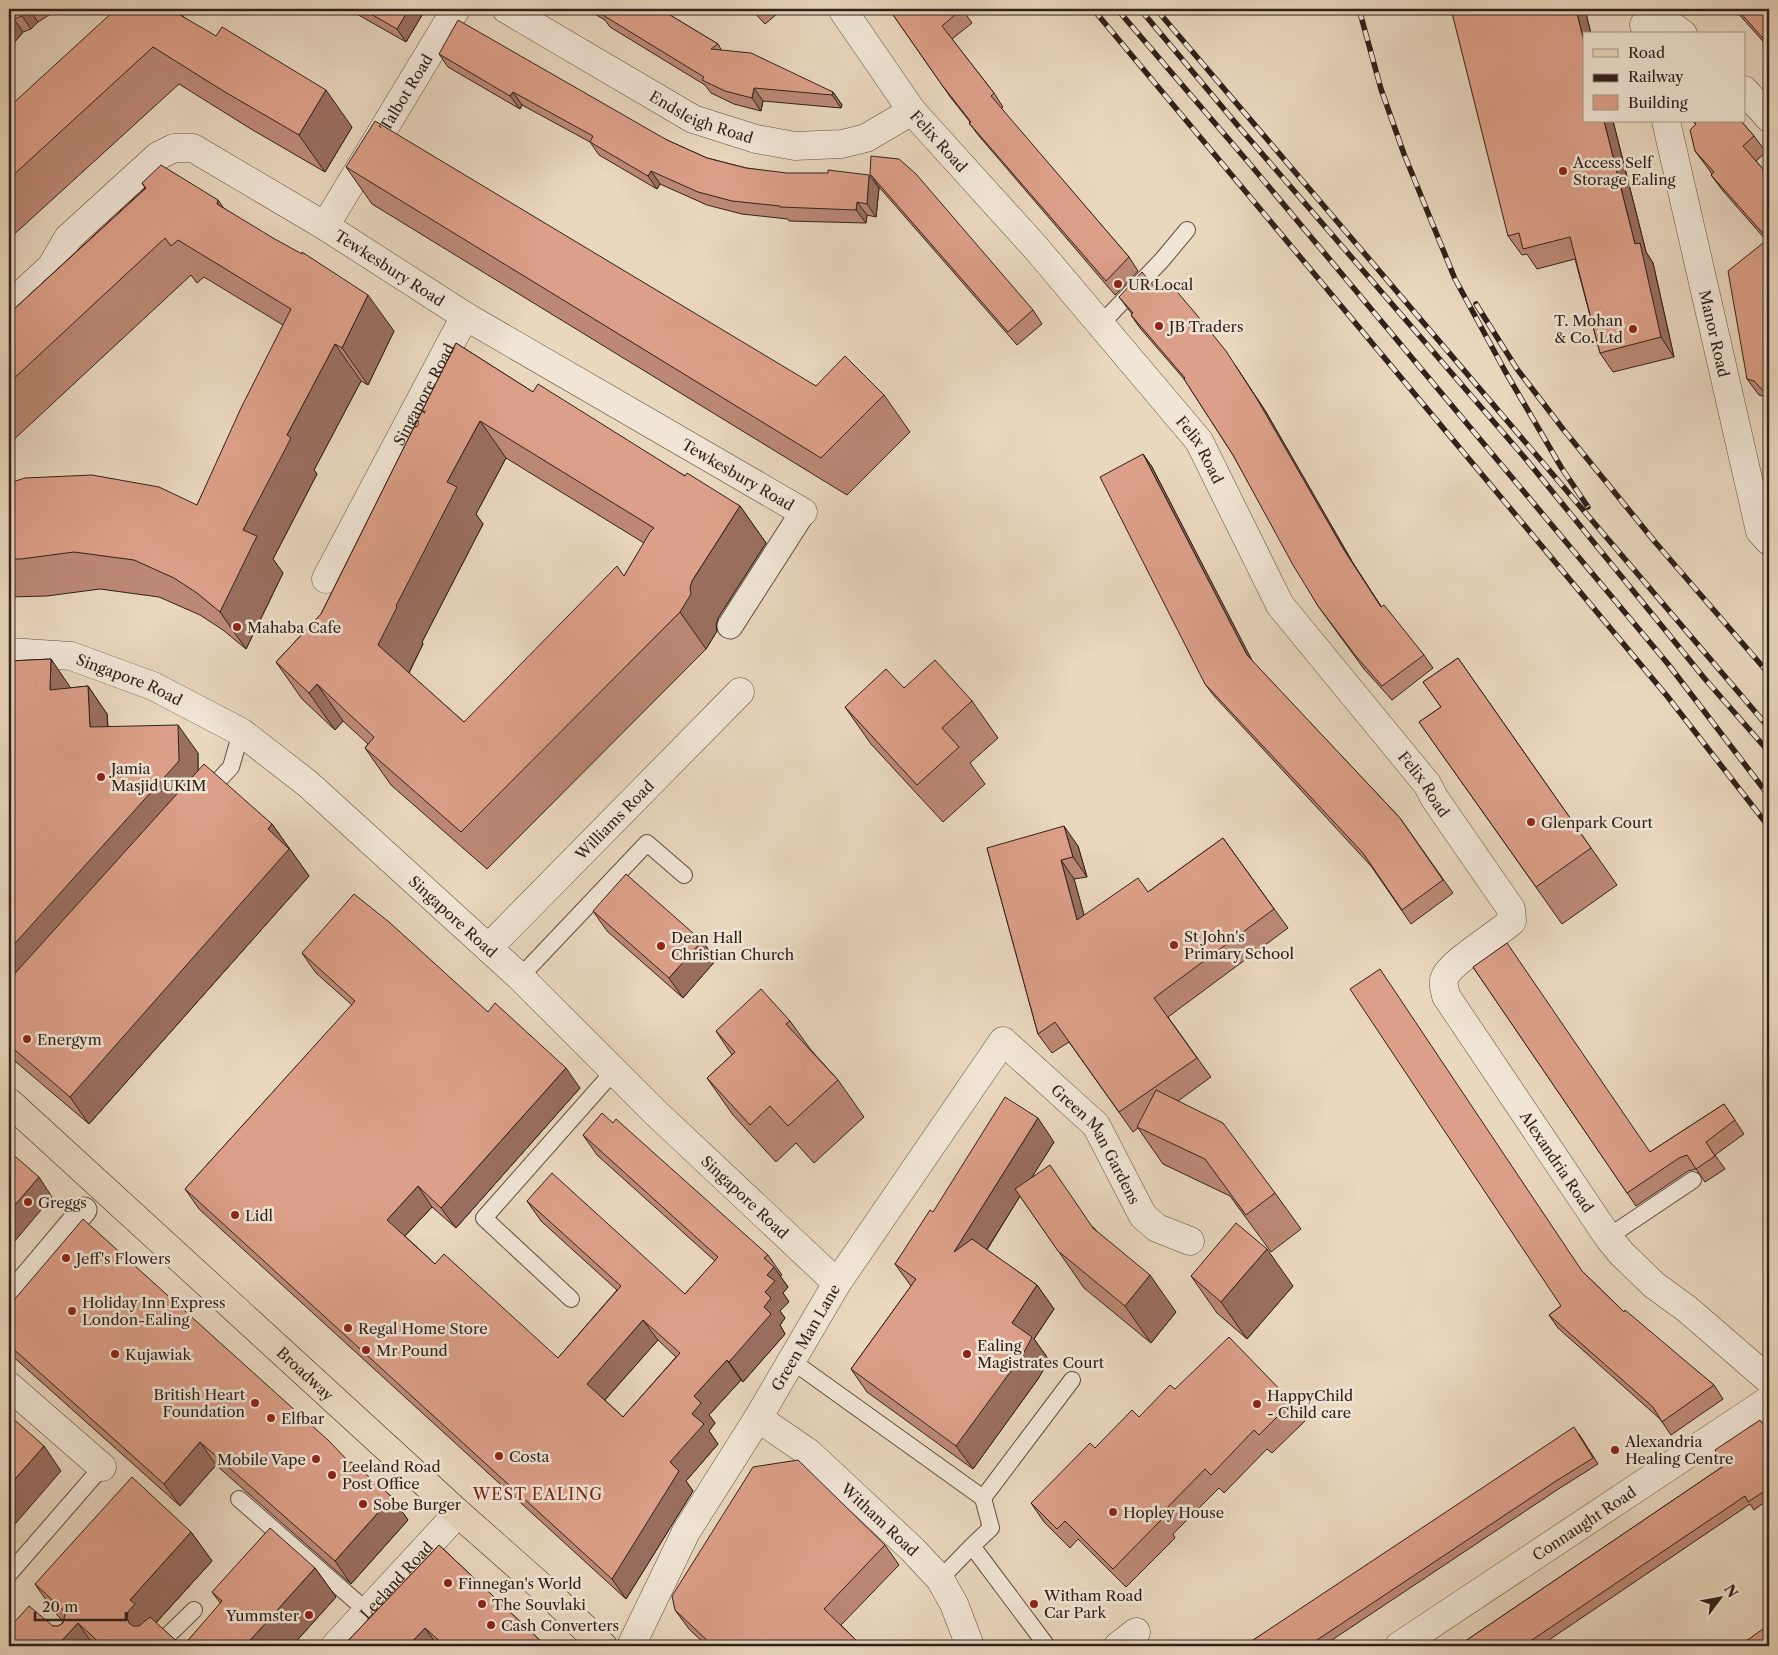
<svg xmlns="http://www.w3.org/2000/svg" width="1778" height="1655" font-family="'Libre Caslon Text',serif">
<rect width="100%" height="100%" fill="#e9d7be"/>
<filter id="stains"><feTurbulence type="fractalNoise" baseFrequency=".004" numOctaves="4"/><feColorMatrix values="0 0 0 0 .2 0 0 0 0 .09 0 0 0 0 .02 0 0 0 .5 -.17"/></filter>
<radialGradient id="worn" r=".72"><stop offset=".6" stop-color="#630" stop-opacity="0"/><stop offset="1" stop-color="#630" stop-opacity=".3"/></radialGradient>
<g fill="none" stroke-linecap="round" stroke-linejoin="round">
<g stroke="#5f4e43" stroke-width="18">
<path id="service" d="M1101,324L1162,260L1187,230
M206,794L231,767L241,732
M520,977L647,843L684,875
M1608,1237L1693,1180
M571,1299L484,1218L614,1071
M792,1361L983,1498L1072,1380
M239,1499L368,1612
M972,1546L991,1528L983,1498
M9,1574L102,1467
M940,1579L972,1546L1047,1646
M157,1646L194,1610"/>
</g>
<g stroke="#5f4e43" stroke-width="27">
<path id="pedestrian" d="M730,626L803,512
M9,1299L84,1210"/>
</g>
<g stroke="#5f4e43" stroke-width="29">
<g id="minor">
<path id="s1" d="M506,9L693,119L756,139L795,146L842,144L866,138L912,111"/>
<path id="s2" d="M842,9L912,111L1036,248L1199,441L1280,605L1427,784L1435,799L1511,909L1512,921C1498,934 1450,963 1445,977C1442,983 1445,990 1446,996L1608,1237L1621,1253L1654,1285L1687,1309L1769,1380"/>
<path d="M1644,25C1666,20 1666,21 1683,34"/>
<path d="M1744,90L1769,118"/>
<path id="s3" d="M1666,121L1760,531L1769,541"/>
<path id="s4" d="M325,226L456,9"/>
<path id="s5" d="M9,306L51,267L68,238L158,156L174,148H193L325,226L465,316L803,512"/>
<path id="s6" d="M326,579L465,316"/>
<path id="s7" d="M9,652L71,656L153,686L241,732L308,784L520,977L656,1113L837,1283"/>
<path id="s8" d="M488,948L740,692"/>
<path d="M9,1386L102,1467"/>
<path id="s9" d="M758,1418L809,1453L913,1550L940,1579L954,1604L970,1646"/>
<path id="s10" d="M335,1646L458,1513"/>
<path id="s11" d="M631,1646L686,1532L758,1418L837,1283L1003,1041L1096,1125L1143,1216L1157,1228L1190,1241"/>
<path d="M1118,1646L1136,1632"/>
<path id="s12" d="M1399,1646L1769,1400"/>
</g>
</g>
<g stroke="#31211a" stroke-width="29">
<g id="primary">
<path id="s13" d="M9,1102L458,1513L545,1590L603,1646"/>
</g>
</g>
<use href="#service" stroke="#f1e5d5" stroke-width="16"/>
<use href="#pedestrian" stroke="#f1e5d5" stroke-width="25"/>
<use href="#minor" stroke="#f1e5d5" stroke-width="28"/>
<use href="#primary" stroke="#e9d7be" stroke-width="28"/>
<g stroke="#31211a" stroke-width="5.5">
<path id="rail" d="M1093,9L1667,696L1769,827
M1117,9L1249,163L1668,664L1769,796
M1140,9L1239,127L1525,458L1705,679L1769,752
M1156,9L1769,728
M1359,9L1381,89L1404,154L1455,279L1505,371L1561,467L1588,507
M1476,304L1517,369L1563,429L1655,542L1769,674"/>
</g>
<use href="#rail" stroke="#f1e5d5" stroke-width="4" stroke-dasharray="11" stroke-linecap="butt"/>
</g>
<path fill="#bd8976" stroke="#31211a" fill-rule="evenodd" d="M9,9H57L55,11L38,22L31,29L23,32L9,49Z
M348,9H424L425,10L406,42Z
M586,9H660L718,44L722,51L833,92L842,105L841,108L763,101L761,111L734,104L711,93L705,85L610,27L605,20Z
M751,9H783L765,24Z
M889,9H962L972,23L952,39L994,93L1003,107L1001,109L1129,257L1138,271L1115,295L979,136L969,123L970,122L951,98Z
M1585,9L1591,34H1584V121H1613L1646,252L1653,263L1674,357L1613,372L1600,353L1575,259L1537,269L1527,254L1522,255L1508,236Z
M1735,9H1769V48L1736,11Z
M185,18L352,127L325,172L251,129L179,84L9,239V107Z
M439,54L667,140L707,158L746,168L879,188L876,217L867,215L866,223L789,221L788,219L742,214L707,205L660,184L657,189L599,155L590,142L522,105L520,109L448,67Z
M1693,121H1741L1754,136L1766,152L1756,161L1769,176V401L1766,397L1759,395L1747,379L1766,240L1723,191L1711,175L1712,174L1707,167L1695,151L1696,125Z
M346,167L816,386L884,395L910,432L847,495L372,204Z
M870,174L1033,310L1042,324L1017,345L879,187Z
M142,183L224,208L394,331L368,385L361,381L314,470L317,474L273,559L283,573L246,649L223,630L200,615L159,597L100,589L47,596L9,597V483L197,505L283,325L204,277L197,283L191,275L9,444V308L13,310L145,188Z
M1157,290L1235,365L1266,412L1353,563L1381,607L1424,655L1433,668L1392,700L1364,669L1318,606L1233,455L1184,379L1140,328L1131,315L1132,314L1119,297Z
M456,343L533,392L740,506L766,543L718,618L716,625L717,631L706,649L487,869L391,785L365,748L368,744L343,721L335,730L302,699L276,662L321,614ZM506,458L644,543L624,576L464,722L409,673L423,644L422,642L483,524L476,514Z
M1143,454L1152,467L1252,661L1400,818L1453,893L1411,924L1371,866L1215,697L1205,684Z
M1458,658L1617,885L1562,924L1419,722L1441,707L1423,682Z
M51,659L70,688L88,686L107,714L108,726L198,753V771L272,824L309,876L89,1124L9,1056V661Z
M904,688L972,701L998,738L970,763L985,784L943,822L871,744L845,707Z
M1223,838L1288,928L1168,1017L1211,1077L1178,1101L1275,1193L1301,1229L1271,1252L1230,1196L1163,1164L1138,1128L1133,1132L1069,1042L1052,1053L1038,1034L987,848L1078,846L1087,877L1074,879L1084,915L1148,892Z
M593,911L702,941L716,960L683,998L607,931Z
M302,953L488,1012L580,1088L456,1228L432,1207L405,1236L435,1264L558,1358L617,1290L541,1221L527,1201L685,1294L715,1261L597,1155L583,1135L768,1255L782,1275L780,1276L788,1287L783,1293L789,1302L780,1311L785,1318L780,1325L785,1334L743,1382L741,1380L709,1415L715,1423L709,1431L718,1444L686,1481L693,1491L626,1599L199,1209L185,1189L352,1005L316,973ZM658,1340L676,1357L623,1417L605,1400Z
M1473,967L1650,1152L1724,1104L1744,1134L1715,1155L1725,1169L1705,1182L1696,1169L1688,1171L1636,1206Z
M790,1021L811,1050L838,1080L864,1117L814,1163L796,1143L776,1162L733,1115L707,1078L732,1055L716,1031Z
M1054,1142L1031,1178L1094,1228L1176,1312L1151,1343L1084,1288L1020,1196L987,1250L1037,1285L1054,1309L1034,1339L1049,1360L1038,1379L973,1469L867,1392L851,1369L911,1286L895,1264L933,1212Z
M1583,1272L1624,1312L1714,1385L1723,1399L1671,1435L1660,1419L1558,1328L1549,1315L1561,1306Z
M1191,1276L1293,1286L1247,1339L1217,1313Z
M9,1345L350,1463L392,1497L408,1520L351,1584L216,1465L180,1506L9,1353Z
M1175,1389L1292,1402L1305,1421L1272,1453L1267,1449L1224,1493L1219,1488L1173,1534L1175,1538L1126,1587L1078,1539L1070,1548L1044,1522L1031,1503L1095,1448L1139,1417Z
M1769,1433V1499L1754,1510L1750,1504L1540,1646H1458L1725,1465Z
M1579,1434L1598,1464L1560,1488L1323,1646H1244Z
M191,1532L212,1561L156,1623L182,1646H9L53,1626H58L63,1623V1621L55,1613L35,1584Z
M439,1545L546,1646H343Z
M885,1545L899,1565L841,1625L862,1646H707L689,1629L675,1610Z
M315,1568L336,1597L292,1646H183L221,1604L212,1592Z"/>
<path fill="#9a6f60" stroke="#31211a" d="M28,9H29L38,22L31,29L22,16Z
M170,9H178L200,39Z
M409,9H424L425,10L406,42L397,29Z
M1576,9H1585L1591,34H1584V42Z
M14,19L23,32L9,49V25Z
M754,88L763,101L761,111L752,98Z
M326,90L352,127L325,172L299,135Z
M513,92L522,105L520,109L510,96Z
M833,92L842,105L841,108L832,95Z
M1604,121H1613L1646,252L1653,263L1674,357L1661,337L1635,244Z
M651,171L660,184L657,189L648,176Z
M869,175L879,188L876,217L867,204Z
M218,200L244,237L217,204Z
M857,202L867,215L866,223L856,210Z
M368,295L394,331L368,385L342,348Z
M335,344L361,381L314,470L317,474L273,559L283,573L246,649L220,612L243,530L287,435Z
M1235,365L1266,412L1353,563L1390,620L1344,550Z
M480,421L506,458L476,514L483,524L422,642L423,644L404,682L378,645L396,606L447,482Z
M1143,454L1152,467L1256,668L1247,655Z
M740,506L766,543L718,618L716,625L717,631L706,649L680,612L692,581Z
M51,659L70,687V717L50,690Z
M317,684L343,721L335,730L309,693Z
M88,686L107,714L109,754L90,727Z
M178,725L198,753V788L9,999V950Z
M272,824L309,876L89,1124L70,1097Z
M1064,826L1078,846L1087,877L1073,857Z
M1061,860L1074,879L1091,940L1077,920Z
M702,941L716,960L683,998L669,978Z
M566,1068L580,1088L456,1228L441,1208Z
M1038,1118L1054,1142L970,1276L954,1252Z
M39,1177L52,1197L9,1248V1212Z
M418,1186L432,1207L401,1240L387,1220Z
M1267,1249L1293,1286L1247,1339L1221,1302Z
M774,1267L788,1287L783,1293L789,1302L780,1311L785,1318L780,1325L785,1334L743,1382L729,1362L764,1307L767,1275Z
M1150,1275L1176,1312L1151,1343L1125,1306Z
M1037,1285L1054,1309L1034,1339L1049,1360L1038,1379L973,1469L956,1446L1012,1323Z
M643,1320L658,1340L601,1404L587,1384Z
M727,1360L741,1380L709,1415L715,1423L709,1431L718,1444L686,1481L693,1491L626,1599L612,1579L670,1462L692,1414L694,1396Z
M200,1442L216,1465L180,1506L164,1484Z
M44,1446L61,1471L9,1531V1486Z
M392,1497L408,1520L351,1584L335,1561Z
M191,1532L212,1561L151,1628L148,1643L129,1623L127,1618L130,1600Z
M315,1568L336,1597L292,1646H245Z
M78,1623L94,1646H57Z
M425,1628L438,1646H408Z"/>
<path fill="#dc9f89" stroke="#31211a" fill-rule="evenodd" d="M9,9H28L22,16L14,19L9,25Z
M116,9H170L216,36L222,27L326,90L299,135L225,92L153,47L9,179V107Z
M362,9H409L397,29Z
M599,9H660L718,44L711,49L751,53L833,92L832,95L754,88L752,98L725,91L702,80L704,77L601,14L602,11Z
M889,9H962L942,26L994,93L991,96L1129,257L1106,281L969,123L971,122L942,85Z
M1451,9H1576L1584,42V121H1604L1635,244L1640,243L1661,337L1600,353L1570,237L1523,249L1519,233L1508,236Z
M1737,9H1769V45Z
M458,20L667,140L707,158L746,168L787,173H828V170L869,175L867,204L857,202L856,210L780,207V206L732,201L698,192L651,171L648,176L590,142L593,136L513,92L510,96L439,54Z
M375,121L816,386L845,356L884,395L821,458L346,167Z
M1694,121H1741L1754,136L1743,146L1769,176V397L1754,381L1747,379L1728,271L1768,239L1711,175L1714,172L1695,151L1690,130L1696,124Z
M871,156L899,159L916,174L1033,310L1008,332L870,174Z
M161,165L218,200L217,204L273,238L302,254V252L368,295L342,348L335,344L287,435L291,438L243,530L257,536L220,612L197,593L174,578L134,560L74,552L21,559H9V483L25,478L92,475L159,487L197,505L241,408L291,309L178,240L171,246L165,238L9,383V308L10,307L13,310L146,188L142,183Z
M1142,272L1157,290L1167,280L1196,314L1226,351L1257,399L1344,550L1381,607L1384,605L1424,655L1382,686L1355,655L1318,606L1293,565L1233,455L1184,379L1185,378L1131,315L1133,313L1119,297Z
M456,343L533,392L538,384L685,476L687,473L740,506L692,581L690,588L691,594L680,612L461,832L365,748L374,737L348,713L317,684L309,693L276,662L321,614ZM480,421L654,528L650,532L624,576L617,566L464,722L378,645L397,607L396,606L457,487L447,482Z
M1143,454L1247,655L1400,818L1443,880L1402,910L1363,853L1205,684L1100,477Z
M1458,658L1591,848L1536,887L1419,722L1441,707L1423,682Z
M51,659L50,690L88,686L90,727L178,725L179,761L9,950V661Z
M935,660L972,701L942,728L959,747L917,785L845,707L886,669L904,688Z
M204,764L272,824L268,829L289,849L70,1097L9,1045V980Z
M1064,826L1073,857L1061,860L1077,920L1138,878L1148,892L1223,838L1274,909L1154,998L1197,1058L1119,1112L1055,1022L1038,1034L987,848Z
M626,874L702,941L669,978L593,911Z
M354,894L389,922L488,1012L495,1003L566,1068L441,1208L418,1186L387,1220L435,1264L444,1254L558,1358L621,1286L527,1201L552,1173L685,1294L718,1257L583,1135L602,1113L613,1123L616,1119L768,1255L764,1258L774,1267L767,1275L775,1281L765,1292L771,1298L764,1307L771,1314L729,1362L727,1360L694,1396L701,1403L692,1414L704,1424L670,1462L679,1471L612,1579L185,1189L355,1001L302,953ZM643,1320L680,1353L623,1417L587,1384Z
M1507,943L1650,1152L1724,1104L1735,1120L1706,1142L1715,1156L1696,1169L1687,1155L1679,1158L1627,1193L1473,967Z
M1380,969L1582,1271L1624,1312L1625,1310L1714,1385L1662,1422L1653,1407L1549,1315L1561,1306L1350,989Z
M761,989L790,1021L786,1024L838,1080L788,1126L770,1106L750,1125L707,1078L735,1052L716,1031Z
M1156,1090L1223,1123L1275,1193L1246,1215L1205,1159L1137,1127Z
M1005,1097L1038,1118L954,1252L972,1239L1037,1285L1012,1323L1032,1337L1022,1356L956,1446L851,1369L916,1279L895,1264L930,1210L933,1212Z
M9,1151L39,1177L9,1212Z
M1050,1165L1093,1228L1150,1275L1125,1306L1058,1251L1015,1189Z
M83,1219L329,1441L350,1463L352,1462L392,1497L335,1561L200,1442L164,1484L9,1345V1306Z
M1236,1223L1267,1249L1221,1302L1191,1276Z
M1229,1337L1292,1402L1259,1435L1254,1430L1211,1475L1205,1469L1159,1516L1162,1519L1113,1569L1065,1521L1057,1529L1031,1503L1090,1443L1095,1448L1132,1410L1139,1417L1170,1385L1175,1389Z
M9,1415L44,1446L9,1486Z
M1760,1420L1769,1434V1488L1748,1502L1745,1496L1523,1646H1458L1725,1465L1715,1450Z
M1574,1427L1593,1458L1556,1481L1308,1646H1244Z
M798,1460L885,1545L824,1609L862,1646H713L675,1610L672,1596L753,1467Z
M132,1477L191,1532L130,1600L135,1604L127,1613V1618L129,1623L133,1626H139L150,1617L182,1646H103L78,1623L57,1646H9V1628L29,1606L53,1626H58L63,1623L65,1614L62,1609L35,1584Z
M270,1528L315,1568L245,1646H183L222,1601L212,1592Z
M439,1545L546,1646H445L425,1628L408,1646H343Z
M1769,1624V1646H1739L1763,1629Z"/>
<g fill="#8f2418" stroke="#f1e5d5" stroke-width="2">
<circle cx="1563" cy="171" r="5"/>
<circle cx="1118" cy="284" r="5"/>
<circle cx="1159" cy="326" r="5"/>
<circle cx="1633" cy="329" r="5"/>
<circle cx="237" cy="627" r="5"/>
<circle cx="101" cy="777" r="5"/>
<circle cx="1531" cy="822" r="5"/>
<circle cx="1174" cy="945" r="5"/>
<circle cx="661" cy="946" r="5"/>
<circle cx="27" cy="1039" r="5"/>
<circle cx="28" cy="1202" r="5"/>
<circle cx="235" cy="1215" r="5"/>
<circle cx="66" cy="1258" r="5"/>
<circle cx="72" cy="1311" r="5"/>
<circle cx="348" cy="1328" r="5"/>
<circle cx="366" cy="1350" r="5"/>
<circle cx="115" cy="1354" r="5"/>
<circle cx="967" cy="1354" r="5"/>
<circle cx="255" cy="1403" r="5"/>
<circle cx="1257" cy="1404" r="5"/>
<circle cx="271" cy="1418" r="5"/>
<circle cx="1615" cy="1450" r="5"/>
<circle cx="499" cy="1456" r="5"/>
<circle cx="316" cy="1459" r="5"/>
<circle cx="332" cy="1475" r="5"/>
<circle cx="363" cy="1504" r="5"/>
<circle cx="1113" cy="1512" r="5"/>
<circle cx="448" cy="1583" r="5"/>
<circle cx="482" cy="1604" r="5"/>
<circle cx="1034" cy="1604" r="5"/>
<circle cx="309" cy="1615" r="5"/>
<circle cx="491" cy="1625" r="5"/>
</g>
<g text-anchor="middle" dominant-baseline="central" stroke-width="5" stroke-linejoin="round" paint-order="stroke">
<g font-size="15" fill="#31211a" stroke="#f1e5d5">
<text stroke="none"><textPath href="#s4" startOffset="156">Talbot Road</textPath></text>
<text stroke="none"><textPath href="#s1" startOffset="224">Endsleigh Road</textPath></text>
<text stroke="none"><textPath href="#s2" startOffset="164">Felix Road</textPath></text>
<text stroke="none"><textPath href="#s5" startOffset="480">Tewkesbury Road</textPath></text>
<text stroke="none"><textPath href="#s3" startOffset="218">Manor Road</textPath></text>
<text stroke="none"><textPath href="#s6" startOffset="209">Singapore Road</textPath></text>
<text stroke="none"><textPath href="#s2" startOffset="569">Felix Road</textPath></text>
<text stroke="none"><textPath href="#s5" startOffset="885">Tewkesbury Road</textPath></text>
<text stroke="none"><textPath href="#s7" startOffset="125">Singapore Road</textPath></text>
<text stroke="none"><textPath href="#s2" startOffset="974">Felix Road</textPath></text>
<text stroke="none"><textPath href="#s8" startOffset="180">Williams Road</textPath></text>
<text stroke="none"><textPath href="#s7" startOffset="530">Singapore Road</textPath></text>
<text stroke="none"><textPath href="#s11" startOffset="852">Green Man Gardens</textPath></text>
<text stroke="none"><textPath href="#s2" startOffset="1445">Alexandria Road</textPath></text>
<text stroke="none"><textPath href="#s7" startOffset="935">Singapore Road</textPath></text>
<text stroke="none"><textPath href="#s11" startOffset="355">Green Man Lane</textPath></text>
<text stroke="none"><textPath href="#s13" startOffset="402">Broadway</textPath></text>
<text stroke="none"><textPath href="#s9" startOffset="159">Witham Road</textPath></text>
<text stroke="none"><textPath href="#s12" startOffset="222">Connaught Road</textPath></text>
<text stroke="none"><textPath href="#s10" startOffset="90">Leeland Road</textPath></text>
</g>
<g font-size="15" fill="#31211a" stroke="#f1e5d5" text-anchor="start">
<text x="1573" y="162">Access Self<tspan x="1573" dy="17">Storage Ealing</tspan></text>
<text x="1128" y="284">UR Local</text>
<text x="1623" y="320" text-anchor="end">T. Mohan<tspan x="1623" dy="17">&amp; Co. Ltd</tspan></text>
<text x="1169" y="326">JB Traders</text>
<text x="247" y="627">Mahaba Cafe</text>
<text x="111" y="768">Jamia<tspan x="111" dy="17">Masjid UKIM</tspan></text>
<text x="1541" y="822">Glenpark Court</text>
<text x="1184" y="936">St John's<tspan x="1184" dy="17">Primary School</tspan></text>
<text x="671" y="937">Dean Hall<tspan x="671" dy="17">Christian Church</tspan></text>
<text x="37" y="1039">Energym</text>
<text x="38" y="1202">Greggs</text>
<text x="245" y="1215">Lidl</text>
<text x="76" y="1258">Jeff's Flowers</text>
<text x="82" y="1302">Holiday Inn Express<tspan x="82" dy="17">London-Ealing</tspan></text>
<text x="358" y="1328">Regal Home Store</text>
<text x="977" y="1345">Ealing<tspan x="977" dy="17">Magistrates Court</tspan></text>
<text x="376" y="1350">Mr Pound</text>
<text x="125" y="1354">Kujawiak</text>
<text x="245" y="1394" text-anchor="end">British Heart<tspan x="245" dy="17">Foundation</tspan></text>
<text x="1267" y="1395">HappyChild<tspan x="1267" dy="17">- Child care</tspan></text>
<text x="281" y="1418">Elfbar</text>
<text x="1625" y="1441">Alexandria<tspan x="1625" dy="17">Healing Centre</tspan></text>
<text x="509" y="1456">Costa</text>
<text x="306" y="1459" text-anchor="end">Mobile Vape</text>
<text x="342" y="1466">Leeland Road<tspan x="342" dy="17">Post Office</tspan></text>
<text x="373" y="1504">Sobe Burger</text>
<text x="1123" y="1512">Hopley House</text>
<text x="458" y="1583">Finnegan's World</text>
<text x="1044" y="1595">Witham Road<tspan x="1044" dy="17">Car Park</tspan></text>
<text x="492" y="1604">The Souvlaki</text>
<text x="299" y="1615" text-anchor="end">Yummster</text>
<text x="501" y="1625">Cash Converters</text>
</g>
<g font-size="16" letter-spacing="1" fill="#7a1f14" stroke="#f1e5d5">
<text x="538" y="1494">WEST EALING</text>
</g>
</g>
<rect width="1778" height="1655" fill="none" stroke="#e9d7be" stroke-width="30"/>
<rect x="10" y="10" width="1758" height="1635" fill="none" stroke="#31211a" stroke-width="2.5"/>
<rect x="15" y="15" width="1748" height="1625" fill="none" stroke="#31211a"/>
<rect x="1583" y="32" width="162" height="90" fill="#f1e5d5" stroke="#a4978a"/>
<rect x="1593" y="49" width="25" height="8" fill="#e9d7be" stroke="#a4978a"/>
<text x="1628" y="58" font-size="15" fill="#31211a">Road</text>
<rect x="1593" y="74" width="25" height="8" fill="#31211a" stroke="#a4978a"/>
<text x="1628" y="82" font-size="15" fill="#31211a">Railway</text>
<rect x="1593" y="95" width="25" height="15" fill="#dc9f89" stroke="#a4978a"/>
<text x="1628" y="108" font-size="15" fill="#31211a">Building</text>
<g transform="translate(1720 1598) rotate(58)" stroke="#f1e5d5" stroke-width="4" paint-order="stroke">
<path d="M0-4L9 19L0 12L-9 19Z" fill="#31211a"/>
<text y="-8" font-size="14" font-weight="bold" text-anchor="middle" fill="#31211a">N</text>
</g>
<path d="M35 1612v8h91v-8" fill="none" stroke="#31211a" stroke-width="2.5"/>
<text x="42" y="1612" font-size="15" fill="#31211a" stroke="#f1e5d5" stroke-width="4" paint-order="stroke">20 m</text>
<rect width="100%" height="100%" filter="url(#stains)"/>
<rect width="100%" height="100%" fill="url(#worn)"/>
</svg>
